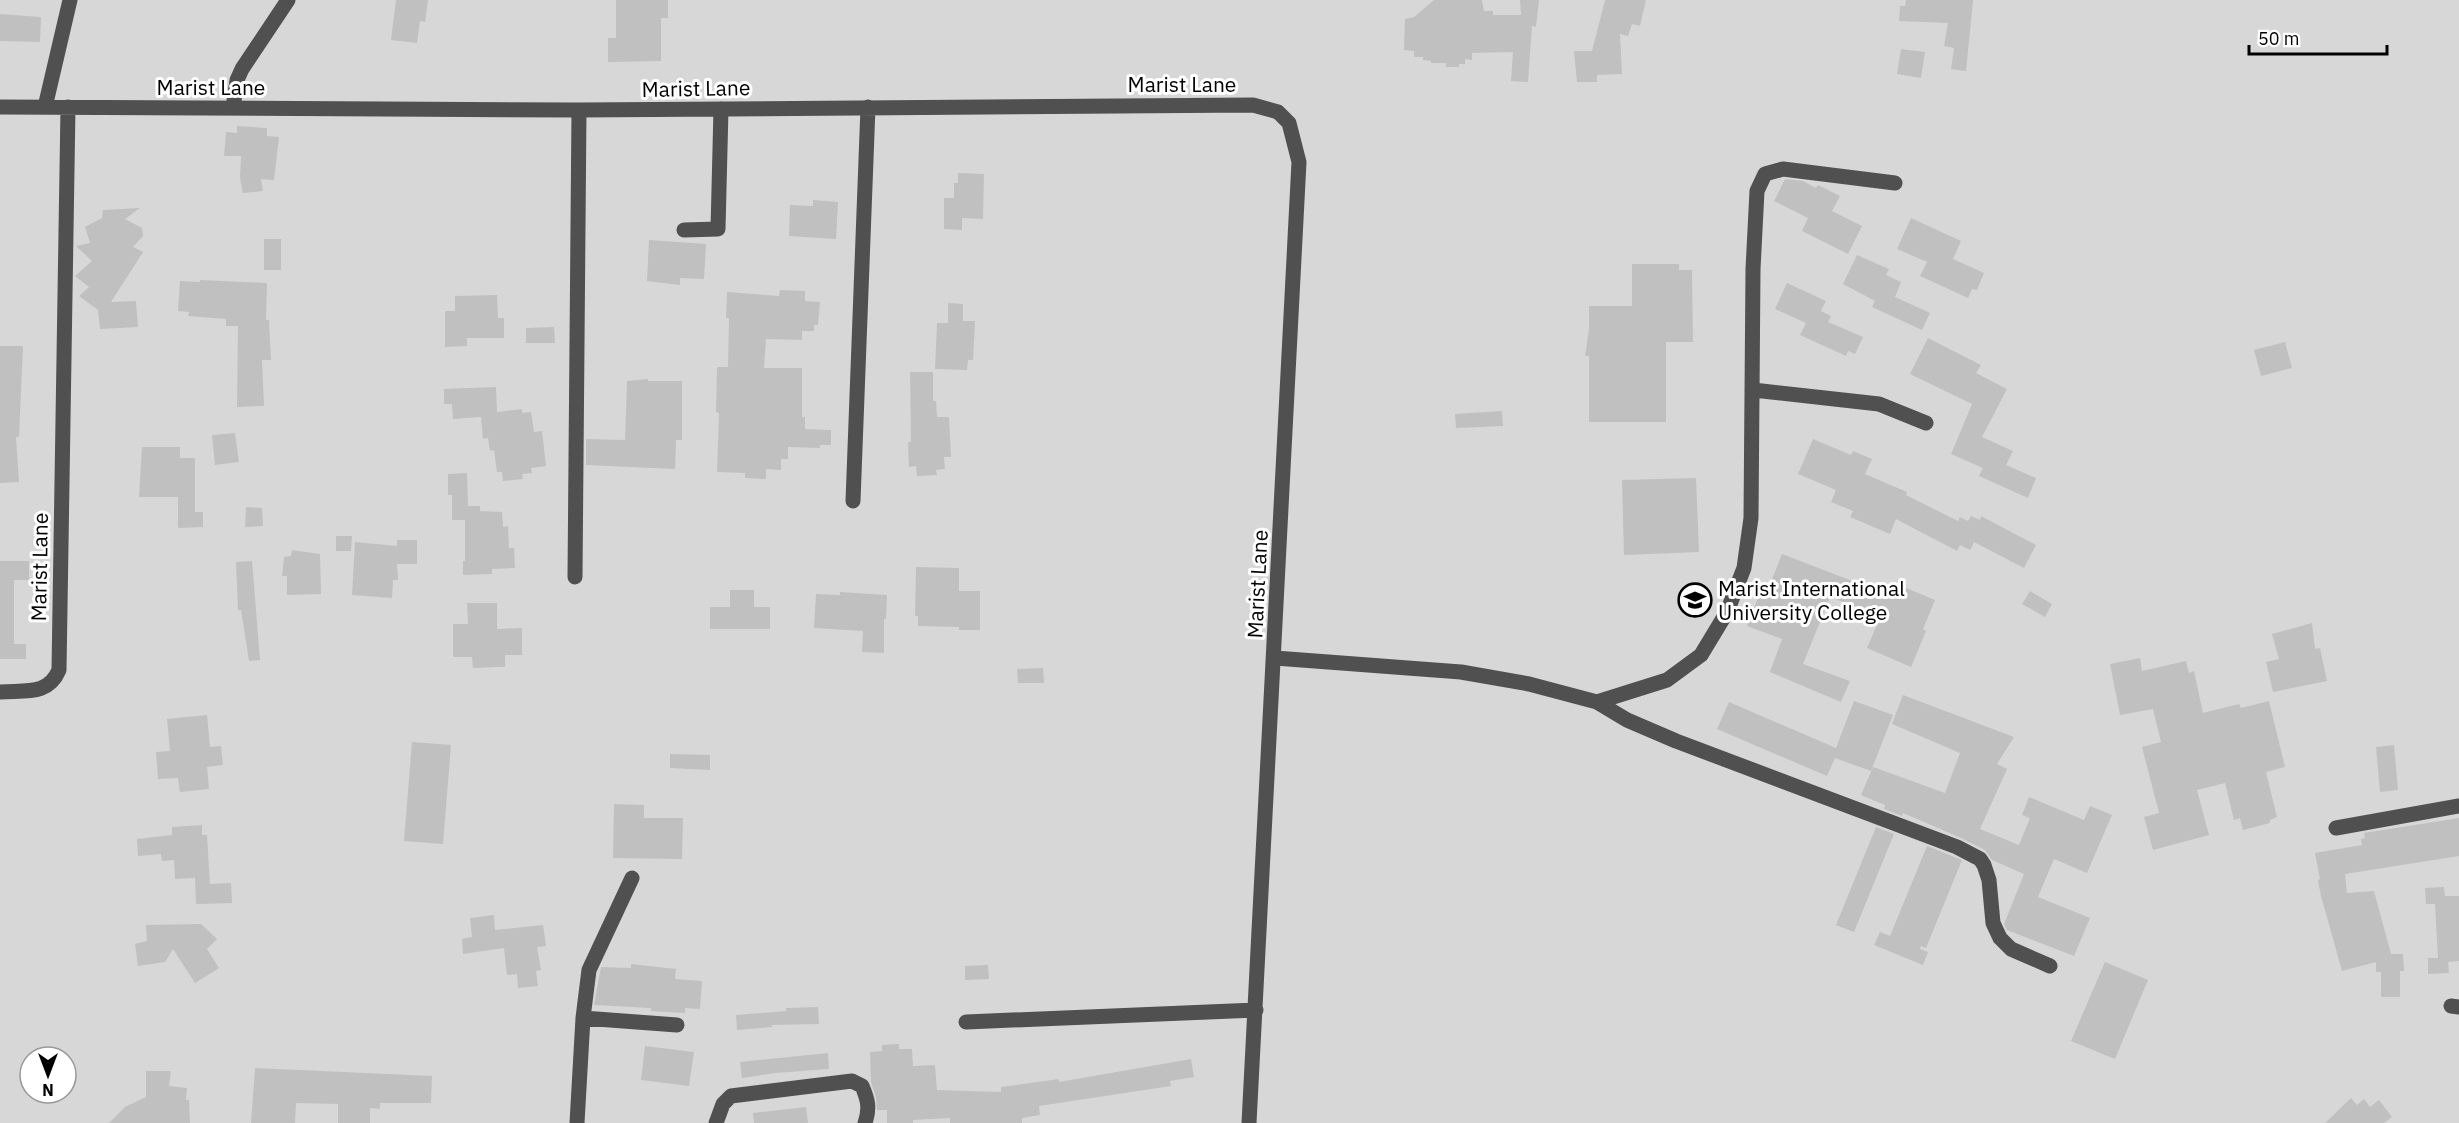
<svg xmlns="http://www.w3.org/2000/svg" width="2459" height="1123" font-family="'IBM Plex Sans',sans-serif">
<rect width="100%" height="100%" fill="#fff"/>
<path fill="#d7d7d7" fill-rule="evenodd" d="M0,0H2459V1123H0ZM30,1057H66V1093H30Z"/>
<path fill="#c0c0c0" d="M396,0H428L425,22L420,21L417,43L391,40Z
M616,0H668V18H661V61L608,62V38H616Z
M1434,0H1482L1484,11H1493V15H1521L1520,0H1539L1536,27L1532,26L1528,82L1511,81L1513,52L1472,53V60L1465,59V64H1459V67H1446V63H1431V61L1423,60V57H1414V51L1404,50L1405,19L1414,17Z
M1605,0H1646L1640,26L1632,24L1628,36L1620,34L1622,74L1597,75V82H1577L1574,51H1592Z
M1906,0H1973L1966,71L1951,69L1954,48L1944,46L1948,23L1899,21L1900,6H1905Z
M0,14L41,17L40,42L0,41Z
M1901,49L1925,52L1921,78L1897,74Z
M237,126L267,128V136L279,137L274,180L261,179L263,191L243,193L240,178L241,156H224L226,132L237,133Z
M958,173L984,174L983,219L962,218V230L944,229V198H954V183H958Z
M1785,179L1803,181L1816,188L1818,185L1840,196L1832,211L1862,226L1848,254L1802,231L1808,218L1774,201Z
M813,200L838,202L836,239L789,236L790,205L813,206Z
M140,208L125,219L142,228L143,236L133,247L143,252L111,302L136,301L138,327L100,329L98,310L79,296L89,287L75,276L92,261L76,246L90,243L85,227L102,218L103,210Z
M1911,218L1961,241L1953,259L1984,273L1977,290L1972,289L1968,298L1920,276L1927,262L1897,249Z
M264,239H281V270H264Z
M649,240L706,244L704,279L680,278V285L647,281Z
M1857,255L1889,269L1886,275L1901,282L1895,297L1930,313L1922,330L1872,307L1875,301L1843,284Z
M1632,264H1679V270H1692L1693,342H1666V422H1589V356H1585L1589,329V306H1632Z
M200,280L267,283L266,320H269L271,360H262L264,406L237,407L238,326H226V319L188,316L189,312L178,311L180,281L200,282Z
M1787,283L1826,301L1821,311L1831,316L1828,322L1863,337L1855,354L1848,351L1846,356L1800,335L1806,323L1775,309Z
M780,290L805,291V301L820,302L818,325H814V331H802V340L766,339L764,368H802V417H805V429L831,430V445H820V448L788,447V459H781V470L766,469V479L745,478V473L717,472L719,413L716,412L717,367H728L729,318H726L727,292L779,296Z
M497,295L498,318H504V338H467V346L445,347V311H455V296Z
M948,303L963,304V321H975L973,360H968L967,370L935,369L937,323H948Z
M554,327L555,343H526V328Z
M1928,338L1981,365L1976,373L2007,389L1982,437L2013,451L2006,465L2036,478L2028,498L1979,476L1983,468L1951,454L1972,404L1910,374Z
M2285,342L2292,368L2261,376L2254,350Z
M0,346H23L19,437H16L19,482L0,483Z
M910,372H933V401H936L937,417H949L951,457H944L945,469L936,470L937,475L917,476L916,466L909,467L908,442H911Z
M648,379V381H682V440H676L675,469L586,465V439L625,440L627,381Z
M496,387L497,412L522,409V413L531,412L534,432L542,431L546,466L531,468L532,473L522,474L523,479L503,481L502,472H497L494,450L490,451L488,438L483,439L481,417L453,419L452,404H444V389Z
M1502,411L1503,426L1456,428L1455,414Z
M235,433L239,462L215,465L212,435Z
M1813,439L1851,455L1853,451L1872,459L1865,474L1907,492L1906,495L1958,521L1960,517L1968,521L1971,516L1980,520L1981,516L2036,545L2024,568L1974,542L1970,550L1960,545L1957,551L1896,519L1890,534L1850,517L1853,511L1831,502L1836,490L1798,474Z
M142,447H180V458H195V512H203V527L178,528V497H139Z
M467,473L468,506H480V511L502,512L503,527L508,526L509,548H514L515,568L492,569V574L463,575V561H465V520H452V495H448V474Z
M1696,478L1699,552L1624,555L1622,480Z
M246,507L262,508L263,526L245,527Z
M336,536H352L351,551H336Z
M397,540H417V564H397L398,580H393L392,598L352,595L355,542L397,546Z
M292,550L320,554L321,594L287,595V576H282L284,557L291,556Z
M1782,554L1894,597L1899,585L1935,600L1923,629L1926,631L1911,667L1867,648L1879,620L1876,619L1878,615L1830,597L1803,664L1850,681L1841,702L1770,672L1782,639L1747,626L1761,590L1767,592Z
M0,561H29V580H14V644H26V659H0Z
M252,561L260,660L249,661L241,610H238L236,562Z
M916,567L959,568V591H980V630H959V627L918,626V616H915Z
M730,590H754V607H770V629H710V607H730Z
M2030,591L2052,604L2045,617L2022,604Z
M840,592L887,595L886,619H884V653L862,652L863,631L814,628L816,594L840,595Z
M467,603H497V629L522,628V655H505V667H496L473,668L472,657H453V624H468Z
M2312,623L2315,649L2320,648L2327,681L2273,692L2266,662L2279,659L2272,634Z
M2140,658L2142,671L2186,661L2189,673L2194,671L2203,713L2239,704L2241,708L2269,701L2285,767L2266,772L2277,817L2270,820V823L2243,830L2240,818L2234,820L2225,783L2197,790L2209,835L2153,850L2144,817L2159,813L2142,747L2161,742L2153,709L2120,715L2110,664Z
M1043,668L1044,683H1018L1017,669Z
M1903,695L2014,737L1997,764L2007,769L1980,829L2019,845L2030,818L2022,815L2029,797L2084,820L2090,806L2112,815L2087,873L2054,859L2038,897L2090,918L2074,956L2007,930L2004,924L2024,874L1992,860L1985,850L1961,838L1903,813L1902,816L1884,809L1885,805L1861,795L1873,767L1945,793L1960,753L1892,724Z
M1854,701L1893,715L1871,771L1835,758L1827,776L1717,729L1729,702L1836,748Z
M207,715L210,747L221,746L223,765L207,767L209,789L180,792L178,778L158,779L156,752L170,751L167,719Z
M412,742L451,745L443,844L404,841Z
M2394,745L2398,790L2380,792L2376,747Z
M670,754L710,755V770L670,768Z
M614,804L644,805V818H683L682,859L613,858Z
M2459,818V856L2345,874L2347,893L2374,891L2391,954H2403L2404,971H2400V997H2381V972H2376V962L2342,971L2321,896L2318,880L2320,879L2315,853L2362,845L2361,839L2365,838L2364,833Z
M202,825V835H207L210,884L231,883L232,903L196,904L195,878L175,879L174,860L162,861L161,854L138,856L137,839L172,835V827Z
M1876,827L1894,834L1854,932L1836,925Z
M1927,846L1962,860L1926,948L1921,946L1920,949L1928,952L1923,965L1874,945L1880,932L1890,936Z
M2444,887L2445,896H2459V961L2448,962L2449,973L2428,974V958H2438L2435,904H2426L2425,888Z
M494,915L495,930L543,925L546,946L537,947L541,970L536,971L538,986L518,988L517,974L507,975L504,948L463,954L462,939L472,937L470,918Z
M201,924L217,939L207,949L219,968L195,983L173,949L165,962L138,966L135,944L147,941L146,925Z
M2105,962L2148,980L2115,1059L2071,1041Z
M631,964L676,969L675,979L702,981L700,1009L685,1008V1013L651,1011V1008L594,1005L601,967L631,968Z
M988,965L989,979L965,980V966Z
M818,1007L819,1024L772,1025V1027L737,1030L736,1015L786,1011V1008Z
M899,1044V1049H912L913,1066L935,1065L937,1090L1001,1092V1087L1059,1079V1082L1191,1059L1194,1077L1170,1081L1171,1086L1039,1106L1040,1115L1022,1118V1123H950V1118L913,1120V1123H887V1110H877L876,1097L871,1082L870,1052L882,1051V1045Z
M645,1046L694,1052L689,1086L641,1080Z
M828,1053L829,1069L775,1073L742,1078L740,1062Z
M255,1068L432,1076L431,1103H380V1109L370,1108V1123H338V1104L296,1103L295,1123H251Z
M146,1071H171L169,1086L187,1088L186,1100H189L190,1123H109L125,1107L146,1097Z
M2351,1098L2357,1105L2364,1099L2370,1107L2379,1100L2392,1117L2384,1123H2325Z
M806,1107L808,1123H754L753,1113Z"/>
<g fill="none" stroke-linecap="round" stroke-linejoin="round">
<path stroke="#505050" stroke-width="15" d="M0,107L579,110L1253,105L1278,112L1289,123L1299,162L1249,1123
M45,107L70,0
M233,108L237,80L242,69L288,0
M684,230L718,229L721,109
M1753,390L1879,404L1926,423
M853,501L868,107
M575,577L579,110
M1275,658L1461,672L1529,684L1597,702L1627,720L1676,741L1957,847L1980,859L1984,865L1989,880L1993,923L2000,938L2011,949L2050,966
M0,692C25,690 48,696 59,670L68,107
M1597,702L1667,680L1701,655L1727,612L1744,568L1751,518L1753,269L1757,191L1765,174L1783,169L1895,183
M2336,828L2459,806
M2451,1006L2459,1007
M583,1018L589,970L632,878
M966,1022L1256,1010
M577,1123L583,1018L677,1025
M716,1123L723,1104L731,1096L852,1081L862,1086C868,1100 870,1108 865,1123"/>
</g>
<defs>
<g id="university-ring" transform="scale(1.725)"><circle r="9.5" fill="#fff" stroke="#000" stroke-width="1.5"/><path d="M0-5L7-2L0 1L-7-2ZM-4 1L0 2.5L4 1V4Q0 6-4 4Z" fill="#000"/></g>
</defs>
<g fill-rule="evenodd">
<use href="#university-ring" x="1695" y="600"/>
</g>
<g text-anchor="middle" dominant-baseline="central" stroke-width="6" stroke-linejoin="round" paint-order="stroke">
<g font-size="21" fill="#000" stroke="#fff">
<text x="1182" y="84">Marist Lane</text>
<text x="211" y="87">Marist Lane</text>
<text transform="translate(696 88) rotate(-1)">Marist Lane</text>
<text transform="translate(39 567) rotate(-89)">Marist Lane</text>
<text transform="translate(1257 584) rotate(-87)">Marist Lane</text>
</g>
<g font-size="21" fill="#000" stroke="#fff" text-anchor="start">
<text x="1718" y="588">Marist International<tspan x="1718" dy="24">University College</tspan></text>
</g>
</g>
<g transform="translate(48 1075) rotate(180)"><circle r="28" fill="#ffffff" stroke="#999999" stroke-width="1.5"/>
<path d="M0-4.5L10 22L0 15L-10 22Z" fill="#000000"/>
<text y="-9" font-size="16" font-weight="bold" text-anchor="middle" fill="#000000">N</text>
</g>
<path d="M2249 45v9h138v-9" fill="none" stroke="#000000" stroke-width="3"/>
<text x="2258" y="45" font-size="18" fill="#000000" stroke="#ffffff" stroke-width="4.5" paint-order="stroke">50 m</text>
</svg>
